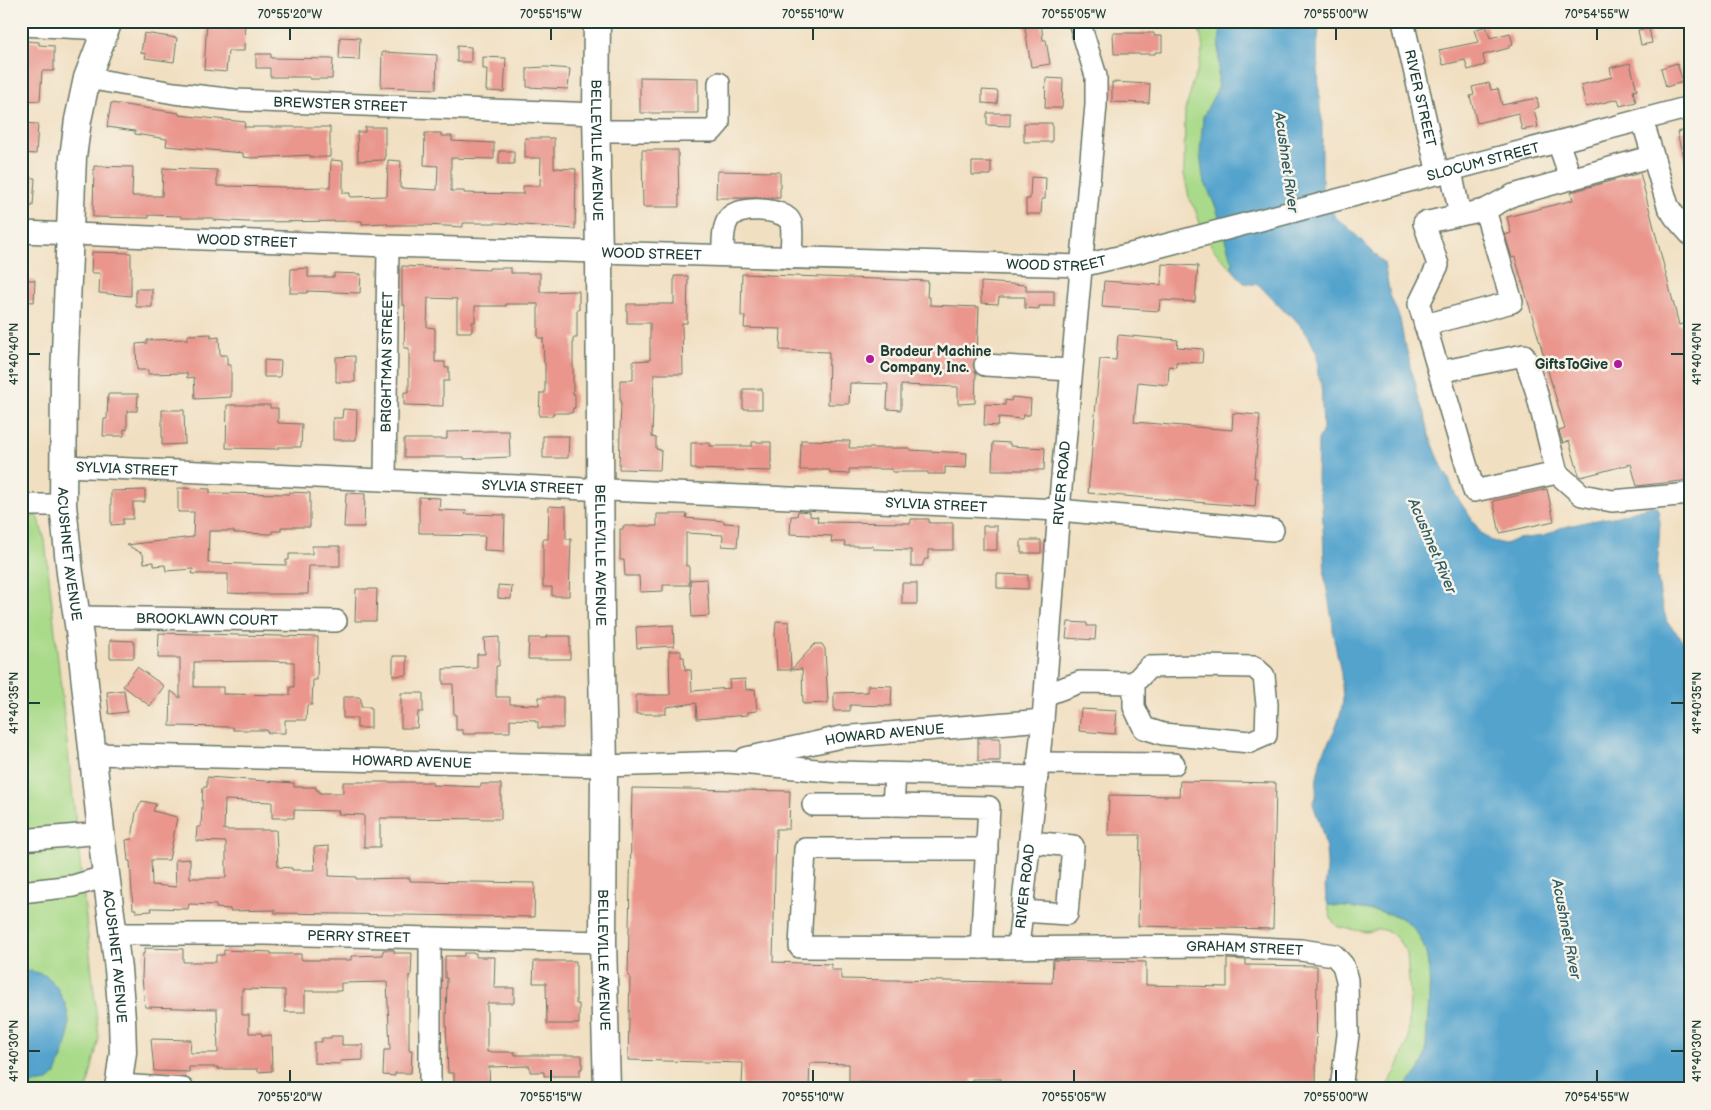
<svg xmlns="http://www.w3.org/2000/svg" width="1711" height="1110" font-family="'Balsamiq Sans',sans-serif">
<rect width="100%" height="100%" fill="#f7f3e8"/>
<filter id="ink" filterUnits="userSpaceOnUse"><feTurbulence type="fractalNoise" baseFrequency=".02" numOctaves="2"/><feDisplacementMap in="SourceGraphic" scale="10" xChannelSelector="R" yChannelSelector="G"/><feConvolveMatrix kernelMatrix="1 2 1 2 8 2 1 2 1" color-interpolation-filters="sRGB"/></filter>
<filter id="wash" filterUnits="userSpaceOnUse"><feTurbulence type="fractalNoise" baseFrequency=".0096" numOctaves="4" result="noise"/><feDisplacementMap in="SourceGraphic" scale="20" xChannelSelector="R" yChannelSelector="G"/><feGaussianBlur stdDeviation="1.12" result="paint"/><feColorMatrix in="noise" values="0 0 0 0 0 0 0 0 0 0 0 0 0 0 0 0 0 1.4 0 .05"/><feComposite in="paint" operator="in"/></filter>
<g filter="url(#wash)">
<rect width="100%" height="100%" fill="#f1dfc1"/>
<path fill="#a9da89" stroke="#648c5e" d="M1198,21H1222L1219,43L1218,88L1203,117V178L1217,210L1227,246L1233,262L1231,268L1214,250L1202,229L1195,209L1190,201L1184,174L1185,110L1190,95L1191,86L1196,75L1203,48Z
M21,515L37,516L45,540L99,1038L87,1089H21Z
M1328,905C1345,907 1394,911 1406,921C1437,945 1429,994 1427,1029C1426,1039 1427,1054 1423,1063C1418,1072 1411,1084 1400,1088C1397,1090 1390,1089 1385,1089L1396,1071L1408,1041L1410,998L1407,953L1397,938L1390,932L1380,929L1366,932L1338,927L1331,919Z"/>
<path fill="#53a3cd" stroke="#397080" d="M1222,21H1320L1317,47L1320,110L1322,119V187L1325,198L1335,217L1350,229L1384,263L1390,295L1400,319L1404,342L1409,358L1410,367L1416,384V393L1425,415L1429,435L1444,471L1448,477L1455,494L1481,533L1492,541L1505,544L1517,539L1544,536L1560,528L1586,522L1618,516L1650,506H1657L1660,522L1657,574L1661,600L1667,622L1680,636L1687,650V697L1690,701V1089H1400C1410,1081 1421,1073 1424,1060C1427,1051 1426,1039 1427,1030C1429,994 1437,946 1406,921C1395,911 1345,907 1328,905C1322,887 1328,879 1327,862C1326,841 1320,824 1313,804L1316,797L1317,777L1321,758L1335,729L1341,712L1343,700L1341,673L1333,634V625L1325,579L1322,504L1317,482L1318,440L1323,430L1321,381L1318,375L1317,354L1309,337L1300,325L1293,317L1286,313L1259,285L1244,283L1231,268L1233,262L1227,246L1217,210L1203,178L1200,153L1203,117L1218,88L1219,43Z
M32,971L47,976L58,989L66,1006L69,1019L68,1040L56,1074L47,1082L34,1084L21,1082V972Z"/>
<g id="blocks">
<path fill="#ea968d" fill-rule="evenodd" d="M207,21H245L244,51H228L226,72L204,70Z
M1024,21H1041L1043,40H1046L1050,64L1031,67Z
M1486,26L1490,38L1510,33L1513,44L1509,45V48L1483,55L1485,65L1468,70L1465,60L1443,65L1439,50L1478,42L1474,30Z
M1649,28L1652,43L1641,45L1638,30Z
M144,33L177,38L174,62L145,58L146,54L141,53Z
M1113,33H1154V36H1162V52H1155V54H1114Z
M340,37L360,38L359,60L339,59Z
M26,41L39,42V45L54,46V71H42L40,101L21,100V43H26Z
M457,46L471,47V62H457Z
M382,52L437,55L436,89L381,87Z
M256,54H271V58L333,59L332,79H310V77H270V68H256Z
M483,57L506,58L504,92L486,91L487,69H483Z
M1630,63L1637,90L1633,91L1636,102L1620,106L1618,99L1586,107L1581,85L1612,77L1610,68Z
M1677,63L1683,82L1666,87L1661,68Z
M546,67L570,69L568,89L527,87V68Z
M640,77L698,78V113H640Z
M1046,78L1063,79L1062,108H1045Z
M1112,82L1150,84L1149,103L1112,102Z
M1489,83L1491,90L1498,89L1502,105L1537,98L1539,107L1534,109L1538,127L1522,130L1518,113L1477,123L1470,96L1474,95L1472,87Z
M982,90L998,91L997,104L982,103Z
M111,103L179,113V115L245,122L244,127H330V157H310V155L252,158L243,157V153L166,146L167,139L135,134V131L107,127Z
M987,113H1010V126L987,125Z
M21,123L38,124L36,154L21,153Z
M1024,123H1052V142H1024Z
M365,127H385V160L358,161L357,132H365Z
M1690,129V166H1685L1677,132Z
M425,133H441V136H452V141L494,143V159L451,158V191H464V193L523,194V186H540L541,158H525V138H554V168L576,169L575,229L499,223H463V227L426,225H387V223L362,224V221L247,222L213,220V218H181V216L149,215V218L93,217L94,166L133,167L132,196H162L163,168L217,170V186L286,187V188L330,187L331,160L343,161V193H350V197L387,196L388,160L401,161L400,188L437,190L438,166L424,165Z
M642,150H678L679,207H643Z
M499,151H514V164H499Z
M972,162H991V175H972Z
M717,171L780,172V198H716Z
M1640,173L1679,325L1690,322V480L1637,486L1631,464L1581,477L1579,475L1569,441L1563,443L1559,431L1565,429L1515,257L1512,258L1505,235L1511,233L1507,217L1573,200L1571,192Z
M1031,177L1046,178L1045,199H1042L1041,214H1026V199H1030Z
M21,178H35L33,206H21Z
M92,252L131,253V296L99,293L100,273H91Z
M1162,264L1198,266L1195,302L1160,300L1159,311L1102,307L1104,281L1161,285Z
M402,266L489,270V268H511V273H540V292L579,291V310H577V338H573V394H575V408H573L572,413H553V416H539L540,393H545V363H544L543,338H538V304H506V306H475V322H472V332H457V299L428,298L427,327L435,328V362H445V368H449V381H443V406L404,405V392H409V348H404L405,305H402Z
M308,268V277H334V273L361,274L360,293L308,291L307,293H290L291,269Z
M742,274L928,281L927,297H930V305L979,307L977,356L973,365L976,374L975,403L958,404V387L901,385V410L887,409L888,384L850,383L849,404H828L829,352L780,350L781,329L744,328L745,316H741Z
M674,276H688L687,323H682L683,374H654L652,437L656,438V449L661,450L660,470L619,469L621,400H620V380H633V361L650,360V323H627V304H674Z
M21,280H35L34,302L21,301Z
M981,282L1026,285V291H1054V306H1039V309L1025,308V297H999L998,304L981,303Z
M136,289H152V307H136Z
M211,334V338L219,337L220,355H227V365H231V397L195,399L194,377L187,378V373L148,374V370H137L136,344L147,343V340L188,339V335Z
M1118,335L1178,340L1177,347L1203,349L1202,363L1176,362V367L1169,366L1168,385L1138,382L1134,422L1232,430L1233,413L1260,415L1254,478H1257L1255,507L1088,493L1100,359L1116,360Z
M355,356V382H336V357Z
M264,360L281,361L280,377H264Z
M743,389H762V409H743Z
M108,394H138L137,411H127V430L124,429V436H103L104,419H107Z
M1012,397L1031,399L1030,415H1023L1022,419L999,417L998,426L984,425L985,404L1005,405V400L1011,401Z
M227,405H270V408H278V423L302,424L301,447H278V449L226,448Z
M343,409L357,410L356,440H333V418H342Z
M162,410H184L185,444L162,445Z
M490,431H509L510,457L464,459V457H404V439H447V432Z
M543,436H569L568,458H543Z
M801,440L850,441L849,448H910V450L967,453L966,468L945,467V474H928V472H892V469H849V474L830,473V470H800Z
M752,442H771V471L691,469V443H710V446H752Z
M993,442L1010,443V446L1045,448L1044,470H992Z
M178,488L210,489V493L289,494V492L310,493V527H281V531H272V534L234,533V531H209L208,563L286,565V560H289V554H312V546H340V566H309L308,594H252L228,593V574H192L193,569L166,571L165,565L154,566V562L144,563L143,554L127,545L193,537L194,512H178Z
M1547,489L1554,521L1500,533L1493,501Z
M145,490V502H133V519H123V524L111,525V491Z
M346,493L365,494L364,527H344Z
M419,497L440,498L439,510L466,511L465,514L505,515L504,551L484,550L485,536L433,535V533H419Z
M549,506L566,507V539H571L569,596H552V587H543V539H548Z
M798,511L810,512V516L818,517L817,522L911,523V519H929V523H953V550H928V559H925L922,566H911V550L873,549V546H845V542H831L832,536L790,534L791,516H797Z
M657,514H687L686,518L724,521V523L739,524L737,547L722,546L723,535L686,533V566H689V585H663V591L640,592L639,576H625L624,560H620V529H623V526H657Z
M983,526H997V550H983Z
M1021,540H1041V553H1021Z
M997,574L1028,575V589L997,588Z
M707,579L709,616L692,617L690,580Z
M902,583H917V604H902Z
M498,585L512,586L511,599L498,598Z
M356,589H377L376,621H355Z
M776,621L789,622L791,670H777L775,634Z
M1068,622L1087,623V626H1096L1095,640L1066,638Z
M673,625L674,646L637,648L636,627Z
M159,633L318,637L317,680H313L312,705H307L306,720H285V733H268L266,730H233V727L170,726L171,691L180,698V658H158ZM265,661L294,662V687H290V695L223,694V687H194V662Z
M546,636H570V659H528L529,638H546Z
M499,637V666H496V697H510V704L539,705V697H563V728H538V722H535V720L510,719V732H476V734H463V730H456V715H454L453,684H443V669L477,668V654H485L484,638Z
M110,640L134,641V658H110Z
M815,644H822L825,649L828,703L803,704L802,669L791,670Z
M669,651H681V657H684L685,670H691L692,691L730,688L729,680L745,679L746,690L755,689L757,711L748,712V715L697,719L696,703L666,707V714H636V695H670Z
M393,656H407V675L393,676Z
M137,667L164,686L150,706L123,686Z
M868,685L892,686L891,706L850,705V711H834V693L868,692Z
M124,690L127,712L109,714L107,692Z
M401,693H423V712H418L417,728H401Z
M343,697H359L361,699V707H371V728H357V718H343Z
M1081,709L1117,711L1115,734L1079,731Z
M978,738H1000V761H978Z
M207,777L294,783V787H316V790H319V793H343V782H432V785L481,787V784H501V819L380,818V847H364V815L338,814L339,811L294,810V818H272V802L225,800L224,830H276L278,867L292,868V870H315L314,847L329,846V876L356,877V879L410,878V881L535,883L534,917L275,913V910L230,911V909L216,908V905L189,904L188,909L154,908H151L152,911L136,912V909H133L130,861H128L126,840L132,839L136,812L142,801L156,804L153,811L177,817L169,860H151L152,885L176,887L175,860L190,859V878H226V842L196,841L197,827H201L203,787H207Z
M1180,781L1276,783L1273,929L1138,926L1140,835H1108L1109,795L1179,796Z
M632,788L790,791L789,829H776L773,962L831,964V970H841V979L1052,983L1053,960L1146,962V985L1227,987V959L1246,960V965L1317,966L1316,1089H1001V1079H972V1089H879V1083L849,1082V1064L810,1063L809,1088L742,1085L743,1063L628,1060L630,976H628Z
M145,948L183,949V962H216V955H224V950L271,952V954H301V959L304,960H351V956L383,955V950H394V953H412L411,976H409V1050H412L411,1073H395V1076L383,1075L384,1050H390L387,982L341,983V991H305V1012H285V990L242,989V1015H249V1033H262V1036L271,1035L272,1071L258,1072V1069H218V1067H189V1072L154,1071L151,1039L191,1040L190,1053H218L217,1009L145,1007L142,978L143,953H145Z
M464,953H476V957H495L494,988H514V1003H487V1052H515V1055H582V1069H580V1076H544V1072H530V1066L489,1067L490,1089H454V1073H448L446,1019L447,978H445V956H464Z
M534,961H576V1004H579V1024H547L546,983H533Z
M331,1036H342V1045H363V1060L340,1061V1064L314,1063V1042H322V1038H331Z"/>
</g>
</g>
<g filter="url(#ink)">
<use href="#blocks" fill-opacity="0" stroke="#687665" stroke-width="1"/>
<g fill="none" stroke-linecap="round" stroke-linejoin="round">
<g stroke="#687665" stroke-width="24">
<g id="minor">
<path id="s1" d="M1403,21L1438,174"/>
<path d="M21,25L106,29"/>
<path id="s2" d="M87,78L174,93L235,100L596,114"/>
<path d="M1642,119L1668,206L1675,217L1690,234"/>
<path d="M596,131H712L719,123V83"/>
<path d="M1558,142L1571,179"/>
<path d="M1485,210L1513,195L1653,156"/>
<path id="s3" d="M21,232L388,246L1081,266L1135,253L1690,107"/>
<path d="M723,255C723,243 722,228 729,218C737,206 786,207 791,223C793,231 791,248 791,258"/>
<path d="M1425,325L1512,302L1485,210L1460,215"/>
<path d="M985,365L1071,370"/>
<path d="M1439,372L1524,355L1536,390L1557,473L1474,491L1419,304L1438,265L1424,223L1460,215L1451,171"/>
<path id="s4" d="M65,466L1059,510L1273,530"/>
<path d="M1557,473L1582,495L1612,501L1690,494"/>
<path id="s5" d="M385,480L388,246"/>
<path d="M21,505H63"/>
<path id="s6" d="M77,617L336,621"/>
<path d="M1045,695L1080,682L1134,683L1149,667L1198,666L1254,667L1264,676L1267,705L1266,735L1250,742L1163,734L1144,728L1134,707V683"/>
<path id="s7" d="M94,754L604,766L728,762L839,772L1037,777"/>
<path id="s8" d="M746,758L841,737L1043,720"/>
<path d="M1039,763L1174,764"/>
<path d="M813,805H893L895,774"/>
<path id="s9" d="M893,805L989,807L981,948L1219,946L1301,950L1334,955L1343,965L1347,980L1348,1035L1341,1089"/>
<path d="M21,840L102,833"/>
<path d="M21,892L73,886L107,876"/>
<path d="M1022,911L1067,914L1073,846L1030,842"/>
<path id="s10" d="M115,934H265L603,942"/>
<path id="s11" d="M1018,947L1043,720L1059,510L1096,105V76L1079,21"/>
<path d="M981,948L800,947L805,849H987"/>
<path d="M119,1085L183,1089"/>
<path d="M430,1089V938"/>
</g>
</g>
<g stroke="#687665" stroke-width="29">
<g id="major">
<path id="s12" d="M109,21L87,78L78,120L73,157L64,377L63,505L70,573L80,637L103,850L118,969L122,1019L123,1052L118,1089"/>
<path id="s13" d="M597,21L596,114L599,252L601,621L604,766L603,942L607,1089"/>
</g>
</g>
<use href="#minor" stroke="#fff" stroke-width="21"/>
<use href="#major" stroke="#fff" stroke-width="26"/>
</g>
</g>
<path fill="none" stroke="#1f3d34" stroke-width="2" d="M290,28V40M551,28V40M813,28V40M1074,28V40M1336,28V40M1597,28V40M28,354H40M1671,354H1684M28,703H40M1671,703H1684M28,1051H40M1671,1051H1684M290,1070V1082M551,1070V1082M813,1070V1082M1074,1070V1082M1336,1070V1082M1597,1070V1082"/>
<g fill="#b5179e" stroke="#f7f3e8" stroke-width="2">
<circle cx="870" cy="359" r="5"/>
<circle cx="1618" cy="364" r="5"/>
</g>
<g text-anchor="middle" dominant-baseline="central" stroke-width="5" stroke-linejoin="round" paint-order="stroke">
<g font-size="14" fill="#1f3d34" stroke="#f7f3e8">
<text stroke="none"><textPath href="#s1" startOffset="79">RIVER STREET</textPath></text>
<text stroke="none"><textPath href="#s2" startOffset="255">BREWSTER STREET</textPath></text>
<text stroke="none"><textPath href="#s13" startOffset="129">BELLEVILLE AVENUE</textPath></text>
<text stroke="none"><textPath href="#s3" startOffset="1476">SLOCUM STREET</textPath></text>
<text stroke="none"><textPath href="#s3" startOffset="226">WOOD STREET</textPath></text>
<text stroke="none"><textPath href="#s3" startOffset="631">WOOD STREET</textPath></text>
<text stroke="none"><textPath href="#s3" startOffset="1036">WOOD STREET</textPath></text>
<text stroke="none"><textPath href="#s5" startOffset="118">BRIGHTMAN STREET</textPath></text>
<text stroke="none"><textPath href="#s4" startOffset="62">SYLVIA STREET</textPath></text>
<text stroke="none"><textPath href="#s11" startOffset="466">RIVER ROAD</textPath></text>
<text stroke="none"><textPath href="#s4" startOffset="468">SYLVIA STREET</textPath></text>
<text stroke="none"><textPath href="#s4" startOffset="872">SYLVIA STREET</textPath></text>
<text stroke="none"><textPath href="#s12" startOffset="539">ACUSHNET AVENUE</textPath></text>
<text stroke="none"><textPath href="#s13" startOffset="534">BELLEVILLE AVENUE</textPath></text>
<text stroke="none"><textPath href="#s6" startOffset="130">BROOKLAWN COURT</textPath></text>
<text stroke="none"><textPath href="#s8" startOffset="141">HOWARD AVENUE</textPath></text>
<text stroke="none"><textPath href="#s7" startOffset="318">HOWARD AVENUE</textPath></text>
<text stroke="none"><textPath href="#s11" startOffset="61">RIVER ROAD</textPath></text>
<text stroke="none"><textPath href="#s10" startOffset="244">PERRY STREET</textPath></text>
<text stroke="none"><textPath href="#s9" startOffset="501">GRAHAM STREET</textPath></text>
<text stroke="none"><textPath href="#s12" startOffset="944">ACUSHNET AVENUE</textPath></text>
<text stroke="none"><textPath href="#s13" startOffset="939">BELLEVILLE AVENUE</textPath></text>
</g>
<g font-size="14" font-weight="bold" fill="#1f3d34" stroke="#f7f3e8" text-anchor="start">
<text x="880" y="351">Brodeur Machine<tspan x="880" dy="16">Company, Inc.</tspan></text>
<text x="1608" y="364" text-anchor="end">GiftsToGive</text>
</g>
<g font-size="15" font-style="italic" fill="#2f5c62" stroke="#f7f3e8">
<text transform="translate(1286 162) rotate(82)">Acushnet River</text>
<text transform="translate(1432 546) rotate(67)">Acushnet River</text>
<text transform="translate(1566 929) rotate(79)">Acushnet River</text>
</g>
</g>
<rect width="1711" height="1110" fill="none" stroke="#f7f3e8" stroke-width="55"/>
<rect x="28" y="28" width="1656" height="1054" fill="none" stroke="#1f3d34" stroke-width="2"/>
<g font-size="12" text-anchor="middle" fill="#1f3d34">
<text x="290" y="18">70°55'20"W</text>
<text x="551" y="18">70°55'15"W</text>
<text x="813" y="18">70°55'10"W</text>
<text x="1074" y="18">70°55'05"W</text>
<text x="1336" y="18">70°55'00"W</text>
<text x="1597" y="18">70°54'55"W</text>
<text transform="translate(14 354) rotate(-90)" y="4">41°40'40"N</text>
<text transform="translate(1697 354) rotate(-90)" y="4">41°40'40"N</text>
<text transform="translate(14 703) rotate(-90)" y="4">41°40'35"N</text>
<text transform="translate(1697 703) rotate(-90)" y="4">41°40'35"N</text>
<text transform="translate(14 1051) rotate(-90)" y="4">41°40'30"N</text>
<text transform="translate(1697 1051) rotate(-90)" y="4">41°40'30"N</text>
<text x="290" y="1101">70°55'20"W</text>
<text x="551" y="1101">70°55'15"W</text>
<text x="813" y="1101">70°55'10"W</text>
<text x="1074" y="1101">70°55'05"W</text>
<text x="1336" y="1101">70°55'00"W</text>
<text x="1597" y="1101">70°54'55"W</text>
</g>
</svg>
